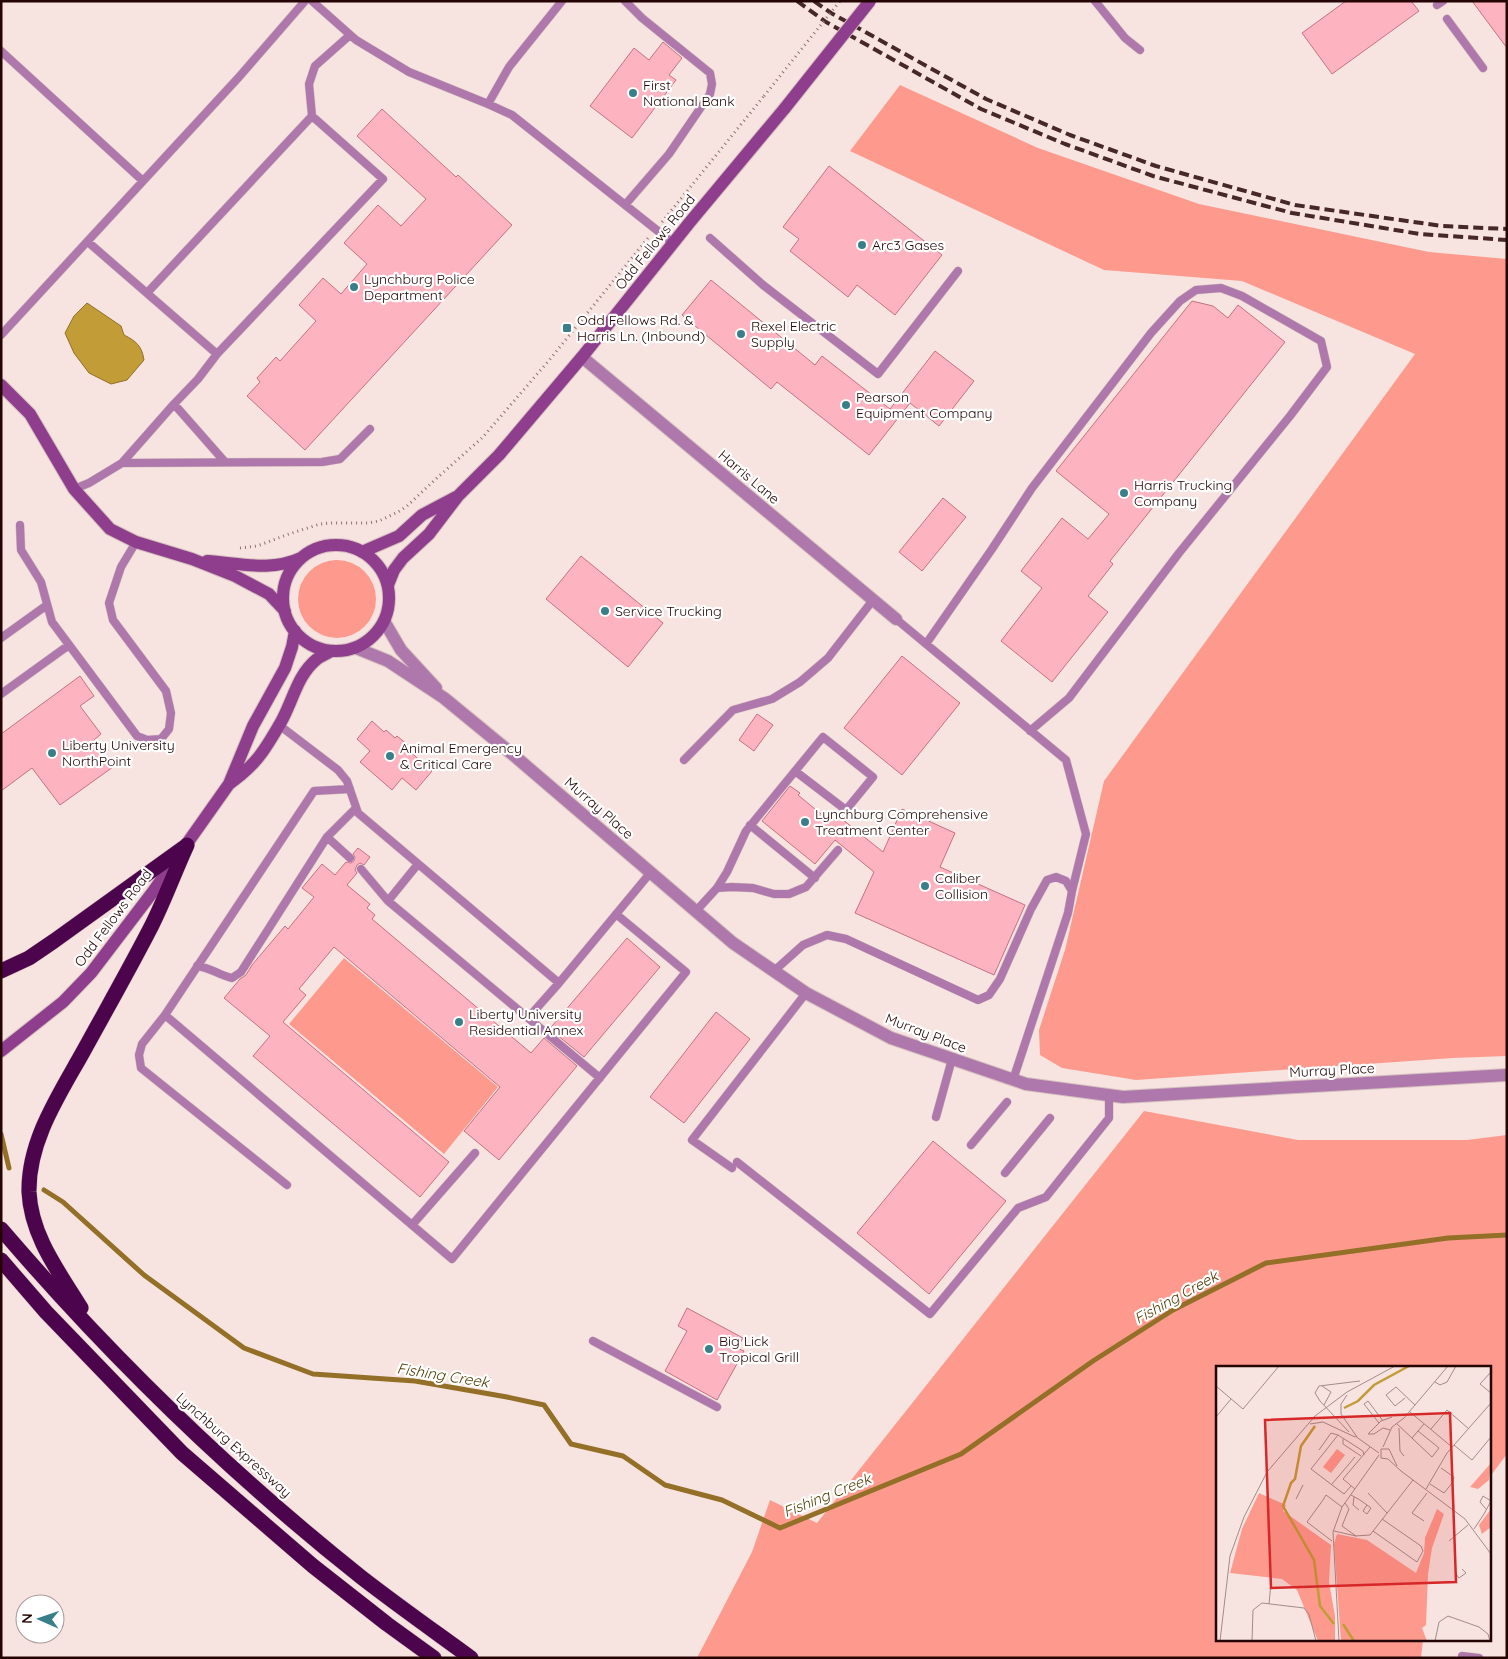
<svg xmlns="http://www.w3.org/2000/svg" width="1508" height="1659" font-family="Quicksand,sans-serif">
<rect width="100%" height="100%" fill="#f7e4e1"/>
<path fill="#fd9a8d" d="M900,85L1038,148L1199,204L1429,252L1507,259V1056L1453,1058L1136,1080L1062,1068L1040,1055L1039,1030L1065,950L1104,781L1415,354L1242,281L1104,270L850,151Z
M298 599a39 39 0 1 1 78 0a39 39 0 1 1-78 0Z
M344,958L498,1087L444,1154L289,1024Z
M1144,1111L1298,1140H1467L1507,1135V1454L1489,1478V1368H1217V1640H1423L1421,1658H697L752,1552L770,1500L817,1523Z"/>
<path fill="#c29c36" stroke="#936f27" d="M87,303L121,326L124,335C136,341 142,346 144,360L127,380L111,384L89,373L74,353L65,333L74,316Z"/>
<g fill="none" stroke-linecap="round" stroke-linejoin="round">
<path stroke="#936f27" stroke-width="5" d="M1,1134L9,1168
M44,1190L63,1202L144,1275L244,1348L313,1374L415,1381L507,1397L544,1405L571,1444L623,1456L665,1485L722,1500L780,1528L961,1454L1093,1361L1173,1310L1266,1263L1448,1238L1507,1235"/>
</g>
<path fill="#fdb4c0" stroke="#c57181" d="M1346,1H1411L1419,11L1332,74L1302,33Z
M1472,1H1507V48Z
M663,42L682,58L669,75L676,80L632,138L590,106L634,48L649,60Z
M382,109L456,177L458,175L512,225L305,450L247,396L260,382L257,378L276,357L280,361L316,321L299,305L323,278L341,294L367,264L344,243L378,205L401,226L426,199L357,136Z
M829,166L942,255L895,315L857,285L848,297L790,251L799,239L783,227Z
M711,280L815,365L822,356L890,409L935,351L974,381L939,426L910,403L869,455L777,382L771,389L682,315Z
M1192,301L1213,306L1228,318L1238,305L1285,342L1110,561L1113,564L1088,596L1108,612L1052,682L1001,641L1042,588L1021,571L1062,518L1088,539L1109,514L1056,471Z
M943,498L966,517L922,571L899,552Z
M581,556L663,623L628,667L546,599Z
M902,656L960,703L902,775L844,728Z
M80,676L94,696L80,706L101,734L94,740L113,767L60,805L32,768L1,791V734Z
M757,714L773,725L754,751L739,740Z
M372,721L384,732L386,730L395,738L397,736L408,745L406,748L432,771L416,790L402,778L392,790L360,762L370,751L357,739Z
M790,786L800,793L798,795L826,818L832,811L883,852L902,809L955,833L940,867L1025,905L994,975L855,913L874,872L835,840L815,864L762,821Z
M358,848L370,857L364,865L360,863L357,865L355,870L357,873L347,885L370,904L367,908L375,915L372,919L531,1053L544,1038L577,1066L499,1160L464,1131L500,1087L334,947L299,989L306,995L283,1022L449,1162L420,1197L253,1056L270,1036L224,998L240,979L246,975L252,965L285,926L288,929L314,897L302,888L322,864L335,875L346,862L351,863L354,861L355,857L353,854Z
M627,938L660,967L584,1057L551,1030L552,1026Z
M716,1012L750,1039L684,1123L650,1097Z
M933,1141L1006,1201L929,1294L857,1233Z
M687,1308L743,1338L737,1348L744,1351L717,1400L665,1371L687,1331L678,1326Z"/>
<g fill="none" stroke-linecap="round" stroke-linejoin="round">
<g stroke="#d5c0be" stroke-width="9">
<path id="lane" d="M312,1L356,40L409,72L488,104L512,115L673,243
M625,1L642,18L710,73L712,84L710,94L669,154L625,205
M1095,1L1125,38L1140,50
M1437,5L1443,1
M1447,19L1483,68
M1,51L143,181
M488,104L509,67L562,1
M312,116L309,84L315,66L350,35
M710,238L763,285L878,374L958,271
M88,242L217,354
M1,335L239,77L305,1
M174,404L225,462
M122,463L322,462L340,459L370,429
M74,489L89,483L122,463L174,404L198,379L217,354L383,179L312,116L147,293
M20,525L21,550L41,582L52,622L137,736L147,740L161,739L169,729L171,713L166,691L113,620L109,603L121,567L136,542
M896,619L1066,760L1086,834L1072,891
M1,638L47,605
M926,644L992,549L1032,488L1151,333L1180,301L1196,290L1221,288L1242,296L1321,341L1327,367L1290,416L1179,553L1069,698L1030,731
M1,694L69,645
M279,725L338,770L347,781L358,813L559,983L651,872
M684,760L733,710L772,699L800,682L828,658L873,600
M350,789L314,791L165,1015L452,1259L686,972L616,914
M750,825L815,878
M327,837L350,858
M361,869L388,901L600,1078
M717,888L732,887L753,888L774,894H789L806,887L838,850
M388,901L418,864
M696,911L717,888L727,872L746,831L823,737L873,777L846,810L795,771
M197,966C212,968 218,975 232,978L241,972L327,837L356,808
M774,971L803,945L827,935L846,939L978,1000L989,995L1000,979L1031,909L1047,880L1056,877L1066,881L1072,891L1068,913L1013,1080
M165,1015L142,1044L139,1055L141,1068L287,1185
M528,1018L559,983
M936,1117L952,1059
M971,1145L1007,1102
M737,1162L930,1314L1018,1208L1046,1197L1109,1118V1095
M732,1168L692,1140L806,993
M1005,1173L1050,1118
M412,1225L475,1153
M593,1341L717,1407
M1462,1656L1479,1658"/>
</g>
<g stroke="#d5c0be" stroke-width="14">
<path id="street" d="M582,357L896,619
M384,621L401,650L436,688
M356,648L388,661L444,698L511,753L733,943L806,993L891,1038L1026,1084L1123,1097L1507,1075"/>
</g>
<g stroke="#d5c0be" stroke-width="14">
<path id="secondary" d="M1,385L30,414L74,489L110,529L136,542L192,559L235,576L269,594L285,611
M283 598a53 53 0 1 1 106 0a53 53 0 1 1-106 0Z
M362,552L399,536L422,515L456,497
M207,561C239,563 271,572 301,558
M388,585L394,570L403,558L429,534L458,496L499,455L582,357L690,222L785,108
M229,784C256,765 265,750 281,722C293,701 297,675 317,659C321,656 327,654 331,651
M1,1051L63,1002L91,973L152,893L229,784L253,726L285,668L292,647L295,631"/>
</g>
<g stroke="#d5c0be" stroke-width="16">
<path id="highway" d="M1,971L29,958L54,941L186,846
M1,1229C110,1356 230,1473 361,1577C397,1605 434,1631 471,1658
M1,1260L46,1312L182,1453L313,1566L387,1624L434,1658
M81,1308C59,1272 31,1236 29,1192C28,1141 59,1095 83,1052C106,1010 130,968 152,925C165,899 175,871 187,845"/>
</g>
<path stroke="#8d7371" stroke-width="3" stroke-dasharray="1 4" stroke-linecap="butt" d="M662,222L764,96
M240,548L257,546L289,534L320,524L331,523H368L379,521L398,512L407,506L438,477L483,437L551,358L648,238"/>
<use href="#lane" stroke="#ae78ac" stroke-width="8"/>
<use href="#street" stroke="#ae78ac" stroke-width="12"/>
<use href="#secondary" stroke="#8e3e8d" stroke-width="12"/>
<use href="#highway" stroke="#4c044c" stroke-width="15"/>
<path stroke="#452827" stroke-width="4" stroke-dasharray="10 5" stroke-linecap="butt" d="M797,1L826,22L981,109L1065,144L1153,176L1292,213L1420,234L1507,240
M814,1L831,13L986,99L1070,135L1156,166L1295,205L1442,226L1507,229"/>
<g stroke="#d5c0be" stroke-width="14" stroke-linecap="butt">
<path id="secondary-bridge" d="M785,108L870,1"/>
</g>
<path stroke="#8d7371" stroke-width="3" stroke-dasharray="1 4" stroke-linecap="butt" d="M764,96L840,1"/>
<use href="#secondary-bridge" stroke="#8e3e8d" stroke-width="12"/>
</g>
<g fill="#387f89" stroke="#fff" stroke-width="2">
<circle cx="633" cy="93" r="5"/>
<circle cx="862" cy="245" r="5"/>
<circle cx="354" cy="287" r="5"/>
<rect x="562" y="323" width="10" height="10" rx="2.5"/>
<circle cx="741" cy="334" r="5"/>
<circle cx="846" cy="405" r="5"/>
<circle cx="1124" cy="493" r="5"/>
<circle cx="605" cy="611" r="5"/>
<circle cx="52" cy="753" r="5"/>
<circle cx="390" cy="756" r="5"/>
<circle cx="805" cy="822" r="5"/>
<circle cx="925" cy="886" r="5"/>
<circle cx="459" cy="1022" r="5"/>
<circle cx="709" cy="1349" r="5"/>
</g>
<g text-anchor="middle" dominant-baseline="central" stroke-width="4.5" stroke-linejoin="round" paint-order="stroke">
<g font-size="14" fill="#240504" stroke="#fff" text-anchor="start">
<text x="643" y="85">First<tspan x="643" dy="16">National Bank</tspan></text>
<text x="872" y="245">Arc3 Gases</text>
<text x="364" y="279">Lynchburg Police<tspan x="364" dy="16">Department</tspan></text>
<text x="577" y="320">Odd Fellows Rd. &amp;<tspan x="577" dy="16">Harris Ln. (Inbound)</tspan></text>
<text x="751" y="326">Rexel Electric<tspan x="751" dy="16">Supply</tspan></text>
<text x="856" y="397">Pearson<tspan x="856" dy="16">Equipment Company</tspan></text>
<text x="1134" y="485">Harris Trucking<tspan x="1134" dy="16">Company</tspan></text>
<text x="615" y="611">Service Trucking</text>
<text x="62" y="745">Liberty University<tspan x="62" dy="16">NorthPoint</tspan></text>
<text x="400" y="748">Animal Emergency<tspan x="400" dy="16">&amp; Critical Care</tspan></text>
<text x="815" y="814">Lynchburg Comprehensive<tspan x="815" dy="16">Treatment Center</tspan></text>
<text x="935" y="878">Caliber<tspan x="935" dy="16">Collision</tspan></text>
<text x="469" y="1014">Liberty University<tspan x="469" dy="16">Residential Annex</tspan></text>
<text x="719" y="1341">Big Lick<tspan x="719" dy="16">Tropical Grill</tspan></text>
</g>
<g font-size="14" fill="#240504" stroke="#fff">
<text transform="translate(655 242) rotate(-51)">Odd Fellows Road</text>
<text transform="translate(749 477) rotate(40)">Harris Lane</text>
<text transform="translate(599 808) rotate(41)">Murray Place</text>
<text transform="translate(113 918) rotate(-53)">Odd Fellows Road</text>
<text transform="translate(926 1033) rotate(21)">Murray Place</text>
<text transform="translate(1332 1070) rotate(-3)">Murray Place</text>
<text transform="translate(234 1445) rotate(42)">Lynchburg Expressway</text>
</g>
<g font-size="15" font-style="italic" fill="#513d03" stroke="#fff">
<text transform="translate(1176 1297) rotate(-29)">Fishing Creek</text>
<text transform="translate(443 1375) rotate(9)">Fishing Creek</text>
<text transform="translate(827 1495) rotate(-22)">Fishing Creek</text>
</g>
</g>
<g transform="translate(1216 1366)">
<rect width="275" height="275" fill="#f7e4e1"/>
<path d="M121,83L129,89L115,107L107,101ZM275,97L273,114L262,123L254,121ZM43,127L70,139L67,145L115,179L113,216L119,250V275H102L81,224L66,213L14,207L26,163ZM221,143L228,148L216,182L212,208L210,259L206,262L211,275H125L118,178L121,168L151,174L200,207L208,187L209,172ZM275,143V161L266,168L263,159Z" fill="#fd9a8d"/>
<path fill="none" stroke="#c29c36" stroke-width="2.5" d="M128,42L142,35L158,19L193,0M99,60L85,80L79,113L75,117L67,140L98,194L104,240L118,258M127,258L138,275"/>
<path fill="none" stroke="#a38b89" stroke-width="1" d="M275,6L264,18L275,27M219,16L224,19L231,16L240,0M0,20L27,43L63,0M106,20L115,26L108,39M131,29L125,38V48L141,71M189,32L179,40L170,29L180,21L199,39M104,35L133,66M104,35L99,27L103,20L144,15M194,46L236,81M0,51L15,33M163,57L148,38L152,35L167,55M180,57L216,91L223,82L202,65M94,58L107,56L139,71M183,62L184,85L188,90M215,63L231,44L253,63M174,64L167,62L158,68H152L165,55L176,51M139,70L163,87M196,72L208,58M127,73V78L145,90M238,79L256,94L275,71M167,81L176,61L188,52L232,0M103,84L115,67L122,69M181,100L173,83H165V92L172,93L185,105L249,153L275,188M116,118L139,91M214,118L228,127L237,116L238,111L225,102M135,120L128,128L95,103L122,69L147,85L148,89M139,123L127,113L154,81M210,123L231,87L275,37M152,127L171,147M135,129L144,134L151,139L155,142L151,148L147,145L151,139M138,131L137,139L143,144M80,133L87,119M107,134L91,156L116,175M107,134L110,129L126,141M208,155L196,147L211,127M258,163L268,148L275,135L267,130L264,136L270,143M118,165L140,170L126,160L133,143L129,137M157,165L201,196L207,185L205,180L166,153M139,170L154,169L197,114M233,175L252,159M240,208L243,212L250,207L246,203M53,238L55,217M4,275L14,190L28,151L51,106L99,50L131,26L179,0M36,275L37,244L46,237L88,242L93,248L100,275M123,275L117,166L126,141L163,89M219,275L223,256L232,250L263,261L272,268L274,275"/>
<path fill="#d62828" fill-opacity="0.15" stroke="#d62828" stroke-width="2.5" d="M234,47L240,216L55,222L49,54Z"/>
<rect width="275" height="275" fill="none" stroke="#240504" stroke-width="2.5"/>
</g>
<rect width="1508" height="1659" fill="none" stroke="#240504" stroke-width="5"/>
<g transform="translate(40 1619) rotate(272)"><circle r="24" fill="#ffffff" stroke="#a79b9b"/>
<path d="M0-4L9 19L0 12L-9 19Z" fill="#387f89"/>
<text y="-8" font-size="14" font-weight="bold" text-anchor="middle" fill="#240504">N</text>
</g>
</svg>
